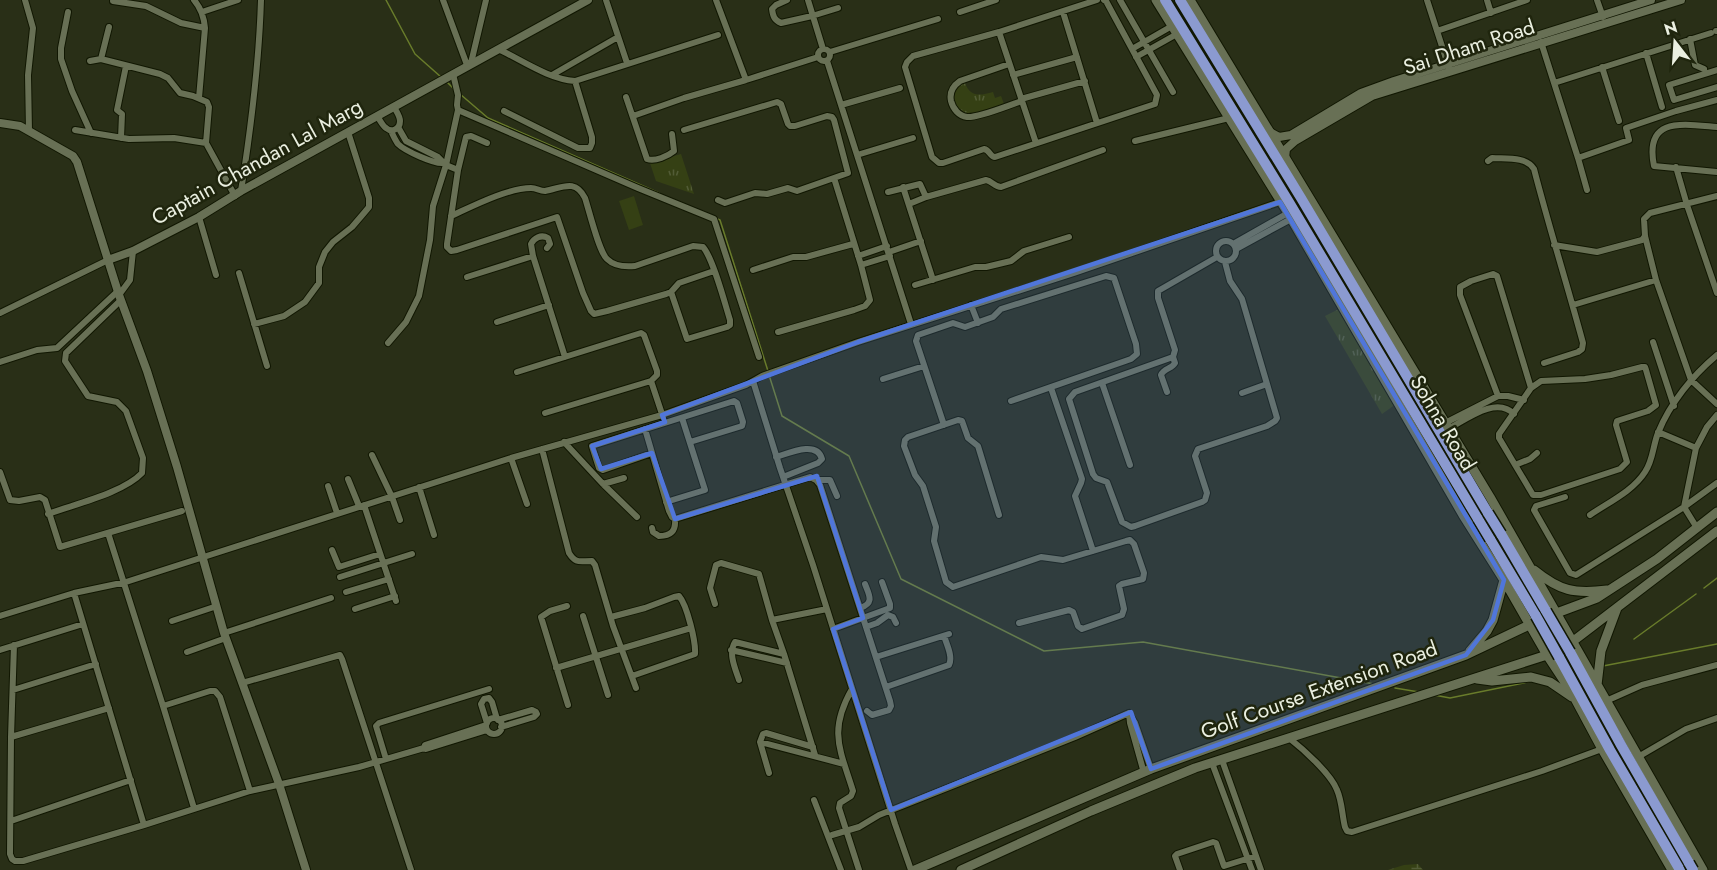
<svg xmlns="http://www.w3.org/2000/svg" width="1717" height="870" font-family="Jost,sans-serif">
<defs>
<pattern id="wetland-marsh" width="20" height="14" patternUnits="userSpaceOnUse" patternTransform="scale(1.5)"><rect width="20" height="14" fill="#354014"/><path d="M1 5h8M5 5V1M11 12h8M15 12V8" fill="none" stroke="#525c36"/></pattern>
<pattern id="park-tufts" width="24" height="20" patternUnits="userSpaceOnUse" patternTransform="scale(1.5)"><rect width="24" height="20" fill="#354014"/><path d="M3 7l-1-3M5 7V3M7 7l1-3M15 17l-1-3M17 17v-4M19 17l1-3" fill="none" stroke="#525c36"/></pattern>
</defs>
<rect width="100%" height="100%" fill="#292f17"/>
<path fill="url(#wetland-marsh)" d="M1418,864L1423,870H1388L1404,865Z"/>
<path fill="url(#park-tufts)" d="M965,83C970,97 980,96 993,92L995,98L1001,96L1004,104L969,115L959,109L953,99L957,86Z
M681,154L694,194L656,181L650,163Z
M1339,309L1396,404L1382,414L1325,316Z"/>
<path fill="#354014" d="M634,196L643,225L629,230L619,201Z"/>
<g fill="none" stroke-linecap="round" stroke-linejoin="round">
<path stroke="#697c2b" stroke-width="1.5" d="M386,0L415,54L441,77
M447,82L454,89
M460,94L488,118L659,193
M715,218L720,220L768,371
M769,375L782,416L849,456L901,579L1044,651L1143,642L1374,684
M1704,588L1717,578
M1634,639L1696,594
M1603,666L1717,644
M1395,688L1419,692
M1434,695L1450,698L1528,682"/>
<g stroke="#111702" stroke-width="8">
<path id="minor" d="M25,0L33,28L28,75L29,131
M194,0C201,8 204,17 205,28L199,98
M443,0L467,65
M606,0L627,63
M716,0L746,80
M787,0L776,5L772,9C773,16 774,20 781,23L812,16L838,8
M808,0L823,49
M1097,0L999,32L913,56L907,62L905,67L932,157L939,163H943L984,149C990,150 990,157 995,157L1155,104L1157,95L1106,1L1104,0
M1120,0L1173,92
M1427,0L1449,68
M1487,0L1491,13
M1597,0L1603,17
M113,1L146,6L181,23L205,28
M68,12L61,48V59L72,91L91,133
M202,12L238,0
M960,12L996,0
M1063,12L1097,123
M1437,31L1527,0
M1716,31H1717
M999,32L1036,143
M1690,39L1695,65L1704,69
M1541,42L1578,158
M818 55a6 6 0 1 1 12 0a6 6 0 1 1-12 0Z
M498,49C522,60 548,79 575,81L718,35
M1132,49L1172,26
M830,52L938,19
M1646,53L1662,107
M1136,57L1177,34
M101,59L109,27
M90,61L101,59L160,74L168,78L180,93L193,96L207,102L209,107L206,143L235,196
M827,61L911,324
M471,63L486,0
M1009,64L960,81C953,86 949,92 951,101C953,109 959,116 967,117C979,118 1009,105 1022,101
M1602,67L1619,121
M1717,70L1669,85L1674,100L1717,87
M552,75L618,37
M1013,75L1077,57
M1554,83L1711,33
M626,97L647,159C655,162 668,156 674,151L672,134
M1021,99L1085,81
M841,105L900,88
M458,110L638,188L714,219L759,357
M504,111L578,148H590L592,143V137L575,81
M377,116C380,120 382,125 386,128C392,133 400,129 400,121C400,116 396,111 394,107
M633,116L684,98L746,80L818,57
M398,127L406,141L438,157L446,165L458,170L447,244V247L451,251L457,250L557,217L583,293L591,311L594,314L607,311L666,294L671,292L679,283L714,271
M1717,127C1683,124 1644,116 1654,166L1717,172
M75,130L129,139L174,138L206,143
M684,130L777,102L781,104L788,124L790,126H795L827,116L832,117L834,120L848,173L797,191L788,188L767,194L755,193L725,203L718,200
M391,131C393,135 395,140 398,144C405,151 434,164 443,163
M121,138L122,114L117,110L126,66
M1135,141L1229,118
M857,155L913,138
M1488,161L1492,158C1506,159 1526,156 1534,169C1549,227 1567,284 1583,343L1582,349L1578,352L1544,363
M1676,167L1687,205L1717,293
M458,170L466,137L471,136L487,143
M903,187L933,280
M1587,190L1578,158L1629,140L1626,128L1676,111L1717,100
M241,191C251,128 259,64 261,0
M888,192L920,184L926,197
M1717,196L1650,213L1644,219L1645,236L1656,280L1691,380L1717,404
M909,204L926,197L986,180C992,181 995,187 1001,187L1103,150
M451,216C473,206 508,188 531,188C537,188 539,191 545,191C562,188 575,178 585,198C589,210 599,252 607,259C614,266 625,267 635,266L693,246L703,247C713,258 725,304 730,320V325L727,327L687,339L671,292
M199,217L216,275
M1216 251a10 10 0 1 1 20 0a10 10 0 1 1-20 0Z
M1233,244L1288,213
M1554,245L1597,252L1642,240L1645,236
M1236,249L1291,219
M889,252L921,241
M533,256L531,244C534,238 541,234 548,238L550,244L547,248
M858,256L887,246
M1217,257L1158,291V298L1175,350L1173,357L1075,392L1069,399L1093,474L1096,478L1107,482L1122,522L1131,527L1135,526L1202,502L1205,500L1207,493L1195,456L1198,449L1267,426L1275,421L1277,418L1242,299L1230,281L1225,262
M861,265L890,256
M753,270L793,257H806L853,244
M239,273L267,366
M467,277L533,256L565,357
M915,285L975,267H986L1011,261L1024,251L1069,237
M119,295L130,280L133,251
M971,305L978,323
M1573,305L1656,280
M0,313L108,260
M497,322L549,305
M254,324L284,316L305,302L319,283V267L325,252L333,242L352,227L364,213L369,207V198L348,132
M778,332L854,310L865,306L870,300L861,265L834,178
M1653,342L1674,406
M388,343L406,322L419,296L430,240L433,206L446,165L458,110L457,105L458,95L453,74
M0,362L37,350L57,348L118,291
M1642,367H1645L1646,370L1656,405L1648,411L1617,421L1616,425L1627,462L1620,469L1541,495H1533L1499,438V434L1531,388L1541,381L1585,379L1611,375Z
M517,372L641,333L644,335L657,371V375L651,381
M883,379L924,366
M753,381L780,468L813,565L895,824L911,870
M1102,383L1130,465
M1051,388L1082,479L1081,483L1075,496L1093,551
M1167,392L1161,375C1164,368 1172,369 1175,363L1173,357
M1242,393L1267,384
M1498,396L1460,295V287L1471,281L1493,274L1497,276L1531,388
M545,413L651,381L663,417
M1445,423L1498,396H1508L1524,400
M944,425L916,341L918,335L953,323L965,327L993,317L1001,309L1106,276L1114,278L1136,344L1137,354L1131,359L1011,401
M645,429L669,511L672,517L675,519L810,477L816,480L820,485L890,701L891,706L889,710L872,715L867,711
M1448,429C1467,419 1496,396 1514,414
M1658,432L1696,448
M564,442L603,484L637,517
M542,449L569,553C576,564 579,561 592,561L595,565L613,626L636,688
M652,453L603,470L599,468L592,446L734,401L737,403L743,422L742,426L690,442
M372,455L392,497L400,520
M776,457C789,453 817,440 822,459L818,463L783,477
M511,458L527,504
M1515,465L1530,459L1537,453
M0,472L10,500L19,501L40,497L45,500L60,547L182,511
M348,479L359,506
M816,480H830L837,496
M603,484L624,478
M328,486L337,513
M419,487L434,535
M1565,497L1536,506L1534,510L1570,573L1576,575L1684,507L1717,483
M666,502L705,490L682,418
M364,505L396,601
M48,514C75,504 123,493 142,473L143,458L126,411L117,402L88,396L65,361L66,353L121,300
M999,515L978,446L968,438L962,421L958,420L908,437L905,440L904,446L915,475L923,486L936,527L934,541L946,582L953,587L1041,557L1063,560L1126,541L1130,540L1134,544L1144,573L1143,579L1122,584L1119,586L1124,609L1122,615L1082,629L1078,626L1073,612L1069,610L1019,623
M1590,515C1609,502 1633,491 1645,472C1653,461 1653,445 1658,433C1670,403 1693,375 1717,355
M652,528L653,532L659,536C671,536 676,531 675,519
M1697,528L1684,507L1696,448L1707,427L1717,415
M108,533L163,706L194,808
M332,550L339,567L380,554
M340,577L412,554
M346,592L389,579
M74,593L144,825
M715,604L710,588L716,565L721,563L759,574L772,620
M567,606L550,611L541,617L568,705
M860,608C875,603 869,595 865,584
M355,609L395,596
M0,616L74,593L126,582L511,458L662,415L746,385L762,376L858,342L1074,273L1280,202
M583,616L608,695
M611,617L645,608L674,597L679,596C687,605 696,642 695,654L632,676
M172,621L217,606
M866,627L877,623L888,615L893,617L896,623
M833,629L890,608V604L882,582
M224,633L331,598
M14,645L11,737L10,854L12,859L15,861H23L144,825L250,791L359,767L424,748
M0,650L83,624
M731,650L787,663
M187,652L226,638
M876,657L949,634
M556,668L691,628
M739,680C735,668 728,653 735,642L784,654
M242,683L340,655L342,659L411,870
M886,687L949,665C953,657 947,645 944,636
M852,689C828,731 840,749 853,791L851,796L840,803L839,808L859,870
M13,690L96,664
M1606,701L1642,685L1717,665
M163,706L210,691H215L220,697L250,791
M1129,713L1130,723L1144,773
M1129,714L1135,723L1151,769
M486 726a8 8 0 1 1 16 0a8 8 0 1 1-16 0Z
M498,720L532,710L536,712L537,714L534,717L501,727
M487,723L481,704L484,699L489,698L492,702L497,719
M486,725L425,745L424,748L426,749L487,730
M11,737L109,708
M1289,738C1303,749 1331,774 1337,790C1342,801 1342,815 1345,827L1347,831L1352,832L1542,771L1602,749
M760,742L844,764
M815,755L784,654L772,620L827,609
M1638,757L1686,729L1717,718
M386,759L376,726L379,723L489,689
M1222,760L1261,870
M1212,763L1252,870
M769,773L760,742L763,734L766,733L813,747
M814,800L841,870
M11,821L131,780
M832,835L859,827L879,815L1075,737L1129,713
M1180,870L1175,856L1177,854L1213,842L1216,843L1224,866L1256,856"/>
</g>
<g stroke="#111702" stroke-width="10">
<path id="tertiary" d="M0,123L20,126L73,156L77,162L119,295L147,371L177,467L224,633L279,784L306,870
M1270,132L1279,137L1291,135L1361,93L1394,81L1651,0
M1285,158L1286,149L1295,141L1372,96L1681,0
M108,260L133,251L199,217L241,191L588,0"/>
</g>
<g stroke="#111702" stroke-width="11">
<path id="secondary" d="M1156,0L1288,213L1463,515L1504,580L1547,655L1572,693L1602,749L1672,870
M1190,0L1490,497L1703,870
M1534,570C1560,591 1574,594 1607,590
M1470,651L1487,631L1493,620L1504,580
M1477,679L1492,681L1531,677L1550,682L1572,697
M1597,685L1601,651L1617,608
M915,870L1151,769L1466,655L1546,617L1597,598L1657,559L1717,512
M961,870L1091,811L1195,768L1547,655L1572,642L1717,531"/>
</g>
<g stroke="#111702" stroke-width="13">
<path id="trunk" d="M1165,0L1289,202L1478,519
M1180,0L1301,198L1488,513
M1501,534L1546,611
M1490,539L1536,616
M1570,652L1621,745L1689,863
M1559,657L1610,750L1680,870"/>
</g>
<use href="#minor" stroke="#687055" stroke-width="6"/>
<use href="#tertiary" stroke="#687055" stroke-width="8"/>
<use href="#secondary" stroke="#687055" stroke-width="9"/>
<use href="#trunk" stroke="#8b9ad0" stroke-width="10"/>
<g stroke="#111702" stroke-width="13" stroke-linecap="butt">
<path id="trunk-bridge" d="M1488,513L1501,534
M1478,519L1490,539
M1546,611L1570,652
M1536,616L1559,657
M1689,863L1693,870"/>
</g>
<use href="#trunk-bridge" stroke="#8b9ad0" stroke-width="10"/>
</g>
<path fill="#5076da" fill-opacity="0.2" stroke="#5076da" stroke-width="4.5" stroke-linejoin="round" d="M1280,202L1504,580L1493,620L1466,655L1151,769L1131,712L891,810L833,629L863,618L817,476L675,519L652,453L601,469L592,446L665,422L662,415L858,342Z"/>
<g text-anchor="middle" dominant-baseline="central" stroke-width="5" stroke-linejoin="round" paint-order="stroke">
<g font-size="21" fill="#eaefe0" stroke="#1f250d">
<text transform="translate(1469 47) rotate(-18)">Sai Dham Road</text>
<text transform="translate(257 162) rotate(-29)">Captain Chandan Lal Marg</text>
<text transform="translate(1443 423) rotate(59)">Sohna Road</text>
<text transform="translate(1319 690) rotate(-20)">Golf Course Extension Road</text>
</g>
</g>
<g transform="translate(1675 42) rotate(343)" stroke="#1f250d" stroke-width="4.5" paint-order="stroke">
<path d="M0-4.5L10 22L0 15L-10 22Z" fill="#eaefe0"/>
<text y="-9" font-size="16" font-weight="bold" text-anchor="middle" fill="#eaefe0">N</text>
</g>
</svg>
